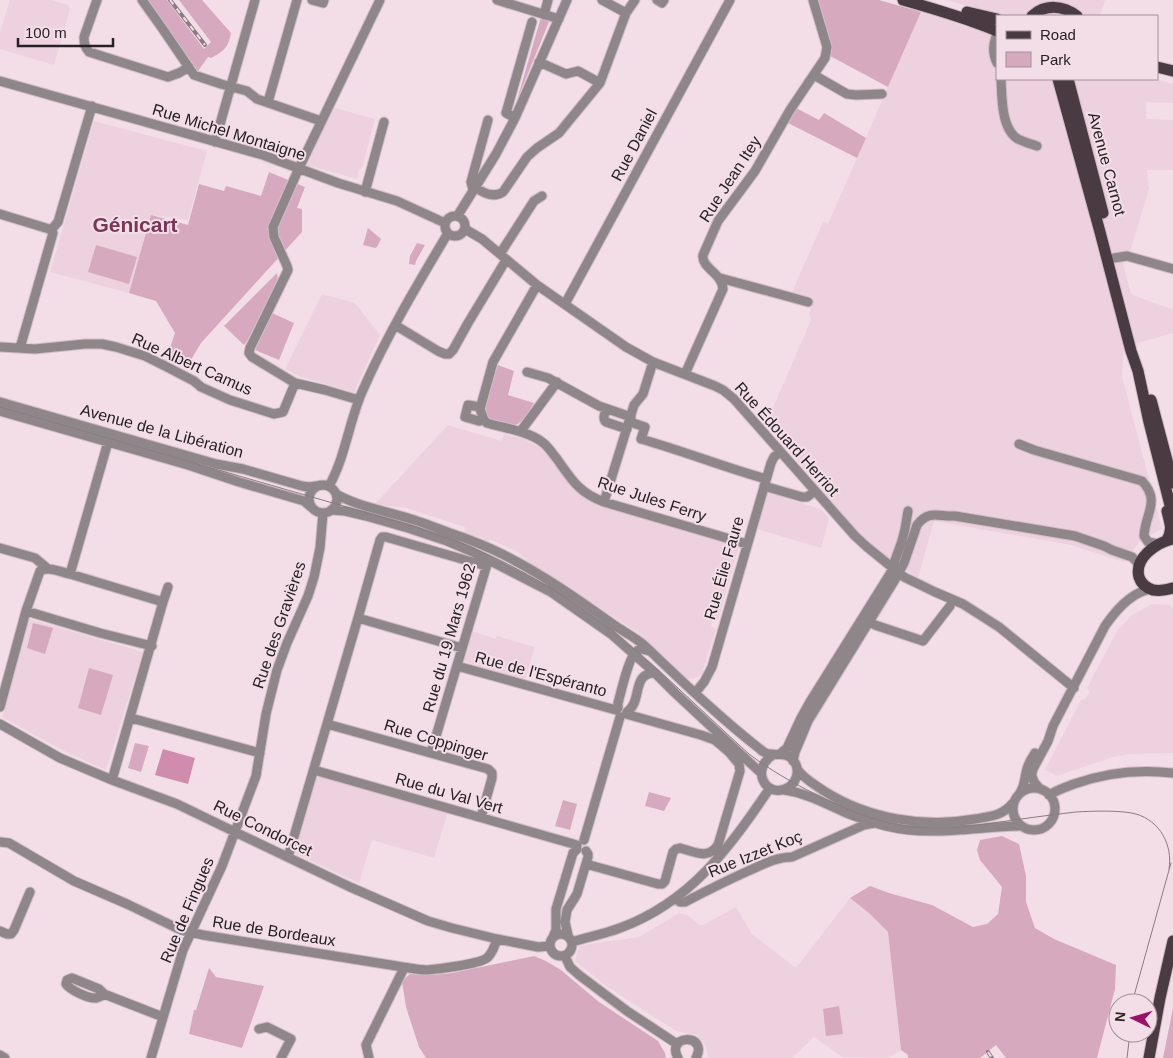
<svg xmlns="http://www.w3.org/2000/svg" width="1173" height="1058" font-family="Arial,sans-serif">
<rect width="100%" height="100%" fill="#f3dee8"/>
<path fill="#eed1de" d="M10,0H51L68,5L70,9L54,65L0,49V32Z
M945,0H1105L1100,16H997V79H1156L1173,84V103L1146,102V119L1173,120V170H1147L1149,189L1130,252L1120,251L1131,294L1157,304L1173,309V333L1124,347L1122,376L1162,529L1140,541L1124,562L1071,545L934,521L918,578L883,555L856,530L766,424L811,320L809,314L811,309L809,305L812,297L792,292L823,222L828,224L921,12L946,19L967,28L968,6Z
M332,107L375,119L362,168L359,170L357,179L307,165Z
M94,121L207,151L188,220L151,215L129,293L50,272Z
M322,294L355,303L380,335L354,392L301,377L285,369Z
M448,425L502,441L504,434L521,438L541,448L573,487L584,497L597,505L739,547L718,620H713L711,626L716,629L702,673L698,677L693,679L685,678L637,632L532,565L518,552L489,539L488,541L484,540V538L464,533L465,527L403,507L374,505Z
M768,493L821,509L829,519L821,548L757,529Z
M1152,604L1170,605L1173,608V753L1131,754L1113,757L1057,776L1045,770L1081,700L1085,699L1090,692L1087,688L1117,631L1132,615Z
M29,619L143,652L106,770L62,750L2,717Z
M472,631L496,639L497,636L535,647L525,680L463,661Z
M318,774L448,812L434,858L372,840L359,883L294,853Z
M850,898L870,914L888,932L901,1050L888,1058L842,1057L814,1037L792,1058H708L706,1046L697,1035L676,1031L606,986L575,961L579,947L583,945L639,937L679,913L687,915L700,925H703L736,907L752,934L796,968Z"/>
<path fill="#d7a9bf" d="M146,0H167L204,49L211,42L179,0H202L231,33C228,48 224,51 211,58L208,57L198,71Z
M818,0H879L921,12L888,87L830,56C834,45 822,12 818,0Z
M541,17L548,19L549,22L517,100Z
M796,108L819,120L824,113L866,138L857,158L788,123Z
M269,172L305,187L297,208L302,209V232L201,343L186,368L168,354L175,333L156,301L129,293L151,215L188,225L199,184L224,191L226,186L261,196Z
M368,228L381,239L377,247L375,248L363,245Z
M417,243L425,245L416,261L415,265L409,264L410,256Z
M96,245L137,257L129,284L88,272Z
M277,273L278,281L247,341L244,345L224,326Z
M272,313L294,323L279,360L255,350Z
M498,365L514,371L508,395L534,403C530,409 525,418 519,423C509,431 488,424 483,413L492,380Z
M33,623L53,628L45,654L27,648Z
M89,668L113,675L101,715L78,708Z
M135,743L149,746L141,772L128,768Z
M649,792L671,798L664,811L645,806Z
M563,800L577,804L570,830L555,826Z
M1002,836L1019,844L1026,876V902L1035,928L1054,939L1116,965L1115,989L1097,1058H1006L996,1045L980,1058H908V1055L901,1050L888,932L870,914L850,898L870,886L889,893L932,905L973,927L987,924L998,914L1002,887L980,860L977,850L980,840Z
M534,956L546,961L561,970L599,1002L658,1041L665,1053L666,1058H426L419,1047L406,1007L402,981L410,974L433,975L452,973Z
M209,968L216,977L264,986L242,1048L189,1034L194,1010H196Z
M839,1006L843,1034L826,1036L823,1009Z
M1173,1008V1058H1163Z"/>
<path fill="#cf8cad" d="M163,749L195,758L188,784L155,775Z"/>
<g fill="none" stroke-linecap="round" stroke-linejoin="round">
<g stroke="#cebcc5" stroke-width="11">
<path id="minor" d="M97,0L84,37C84,44 85,47 89,52L168,77L179,73L189,67
M142,0L162,28L194,75L221,84L247,91L257,99L321,121
M312,0L323,3L324,0
M497,0L559,19
M657,0L662,3L664,0
M626,13L635,0
M544,15L548,0
M997,34C993,45 992,52 997,63
M814,75L847,94L856,95L882,94
M1001,79C1002,97 1001,129 1018,139C1024,142 1031,144 1037,146
M0,81L263,155L338,183L397,201L445,223
M600,83L626,13L602,0
M268,102L297,0
M515,118L506,113L532,22
M215,142L255,0
M475,187C483,193 494,198 503,192L527,157L537,148L559,133L600,83L578,71L566,74L539,62
M473,190L471,182L488,120
M365,192L384,122
M0,214L49,229L51,230
M458,215L496,154L515,118L567,0
M445 226a10 10 0 1 1 20 0a10 10 0 1 1-20 0Z
M465,229L482,239L537,285L626,347L653,362L715,386L723,390L734,399L855,536L867,547L904,577L935,592L963,604L999,627L1074,688
M51,230L58,222L92,106
M500,254L534,201L542,196
M1114,258L1127,256L1173,269
M720,278L808,302
M537,285L493,362L480,409L484,420L487,423C503,428 528,431 542,442C548,446 552,453 557,459C572,480 579,493 604,502L747,544
M565,304L730,0
M395,325L438,351L445,354H449L453,350L468,323L506,260
M0,347L35,349L85,344H102L116,347L145,356L167,367L194,381L201,387L230,400L274,414L283,412L295,383L325,390L359,400
M20,348L53,233L51,230
M527,372L548,378L599,406L631,417
M685,374L723,289C722,273 701,268 703,255L718,221L755,171L790,110L825,58L827,47L813,0
M295,383L252,357L249,353L250,348L288,270L287,266L274,237L273,227L299,168L380,0
M0,402L216,464L243,469L302,486L309,487L316,486
M480,407L468,405L465,417L479,421L484,420
M606,409C605,413 602,419 606,422L627,429
M0,411L188,465L239,482L304,501L311,507
M630,422L645,427L641,439C683,451 724,467 766,479
M521,432L523,428L557,382
M1019,444L1034,450L1142,481C1161,501 1145,514 1144,536L1148,542L1158,544
M309 499a14 14 0 1 1 28 0a14 14 0 1 1-28 0Z
M329,486C345,458 349,422 362,392C386,337 417,285 448,233
M764,486L802,497H807L815,491
M336,494C359,507 386,511 411,519C424,523 437,528 450,533C468,539 486,546 502,554C542,574 578,599 614,625C624,632 635,637 645,646C682,681 720,718 760,749C763,752 766,754 770,754C780,756 786,751 794,761C801,771 796,785 785,789C764,797 751,768 773,755
M604,502L634,405L643,394L653,362
M331,510L345,511L366,516L408,528L447,541L473,552L551,592L611,634L655,673L675,693L761,773
M0,548L35,558L48,569
M70,574L163,602L112,780
M163,602L168,587
M26,611L100,633L152,646
M358,618L462,648
M870,622L875,625L923,641L950,606
M457,666L616,710
M695,693L704,682L712,667L771,463L774,457L780,452
M0,707L26,611L40,571C49,566 60,572 70,574L108,442
M618,708V703C621,693 629,654 638,650C642,648 646,650 650,651
M627,712C643,701 631,673 655,673
M131,718L260,753
M0,724L60,758L112,780L177,804L235,832L350,887L428,921L452,928L497,939
M327,724L488,769L492,773V778L481,817
M431,753L488,561
M780,754L787,748L801,718L810,702L890,574L902,541L905,529L908,511
M793,761L795,752L808,721L896,578L904,563L917,525C929,509 939,517 955,516L1075,536L1104,546L1112,550L1132,557L1137,562L1139,568
M797,769C804,779 814,784 824,791C868,819 924,828 975,819C991,816 1002,816 1013,803
M314,770L577,845
M1013 809a21 21 0 1 1 42 0a21 21 0 1 1-42 0Z
M1040,789L1034,782L1032,776V773L1033,769L1048,741L1053,726L1105,626C1116,610 1132,591 1152,589
M784,790C807,793 828,805 849,814C861,819 873,823 886,826C931,837 975,827 1020,826
M1020,793C1025,785 1024,781 1026,773C1027,765 1031,759 1035,753
M1049,795C1057,790 1066,787 1074,784C1107,772 1139,769 1173,773
M584,840L620,717
M0,842L9,843L74,881L127,904L181,930L203,935L403,967C411,968 419,970 427,970C438,969 482,964 488,957C493,952 495,945 497,939L538,947L550,946
M288,857L358,618L380,540L382,537H386L486,566
M586,864L658,884H662L665,881L673,852L676,849L680,848C695,852 708,860 718,845L740,771L739,764L729,752L715,740L701,735L626,714
M676,899L680,902H685C706,891 726,881 748,871C762,865 776,857 792,857L864,825L874,823
M0,931L7,934H11L14,930L30,892
M550 945a11 11 0 1 1 22 0a11 11 0 1 1-22 0Z
M568,935L565,922L567,910L577,894L588,857V854L586,851
M553,937L556,930V909L573,853L577,849
M572,942C588,937 604,934 620,928C691,902 729,848 770,788
M565,956L570,967L579,975L627,1011L677,1044
M104,994L99,989L72,978L67,980L66,984C70,990 89,999 96,998C99,997 102,996 104,994L163,1017
M259,1029L267,1027L291,1039L281,1058
M0,1055L5,1058
M151,1058L183,950L222,866L256,776L266,714L277,670L287,643L308,596L314,577L320,548L323,513
M369,1058L366,1045L403,970V967
M678,1058C665,1034 709,1033 696,1058"/>
</g>
<g stroke="#cebcc5" stroke-width="13">
<path id="major" d="M903,0C935,9 966,18 997,31
M967,12L997,19
M1032,16C1045,4 1063,5 1077,16
M1157,67L1173,71
M1058,79L1100,232L1131,351L1138,371L1149,422L1173,517
M1068,79L1103,213
M1151,400L1173,483
M1172,539C1156,543 1134,558 1139,577C1141,584 1147,588 1153,590C1160,591 1167,590 1173,588
M1167,540C1173,529 1170,524 1167,511
M1149,1058L1160,998L1173,941"/>
</g>
<use href="#minor" stroke="#8f868a" stroke-width="9"/>
<use href="#major" stroke="#493b41" stroke-width="11"/>
<path stroke="#8a7c83" stroke-width="1" d="M0,407L409,525C428,532 447,538 466,545C521,568 577,601 622,639C666,675 707,716 749,754C770,770 793,783 817,795C861,817 898,830 948,828C963,828 978,825 993,823C1021,819 1049,815 1076,812C1091,811 1122,810 1136,814C1160,821 1173,845 1169,869
M1132,1003L1171,863
M1127,1058L1130,1033"/>
<g stroke="#8a7c83" stroke-width="4">
<path id="rail" d="M170,0L205,45
M988,1052L992,1058"/>
</g>
<use href="#rail" stroke="#f3dee8" stroke-width="2" stroke-dasharray="5.5" stroke-linecap="butt"/>
</g>
<g text-anchor="middle" dominant-baseline="central" stroke-width="4" stroke-linejoin="round" paint-order="stroke">
<g font-size="16" fill="#282124" stroke="#f3dee8">
<text transform="translate(229 132) rotate(17)">Rue Michel Montaigne</text>
<text transform="translate(634 145) rotate(-62)">Rue Daniel</text>
<text transform="translate(1107 164) rotate(75)">Avenue Carnot</text>
<text transform="translate(730 179) rotate(-57)">Rue Jean Itey</text>
<text transform="translate(192 364) rotate(24)">Rue Albert Camus</text>
<text transform="translate(162 431) rotate(15)">Avenue de la Libération</text>
<text transform="translate(787 439) rotate(48)">Rue Édouard Herriot</text>
<text transform="translate(652 499) rotate(18)">Rue Jules Ferry</text>
<text transform="translate(724 568) rotate(-74)">Rue Élie Faure</text>
<text transform="translate(279 625) rotate(-71)">Rue des Gravières</text>
<text transform="translate(449 638) rotate(-74)">Rue du 19 Mars 1962</text>
<text transform="translate(541 674) rotate(15)">Rue de l'Espéranto</text>
<text transform="translate(436 740) rotate(17)">Rue Coppinger</text>
<text transform="translate(449 793) rotate(16)">Rue du Val Vert</text>
<text transform="translate(263 828) rotate(26)">Rue Condorcet</text>
<text transform="translate(755 854) rotate(-22)">Rue Izzet Koç</text>
<text transform="translate(187 910) rotate(-67)">Rue de Fingues</text>
<text transform="translate(274 931) rotate(9)">Rue de Bordeaux</text>
</g>
<g font-size="21" font-weight="bold" fill="#78375a" stroke="#f3dee8">
<text x="135" y="224">Génicart</text>
</g>
</g>
<rect x="996" y="15" width="162" height="65" fill="#f3dee8" stroke="#a2929a"/>
<rect x="1006" y="31" width="25" height="8" fill="#493b41" stroke="#a2929a"/>
<text x="1040" y="40" font-size="15" fill="#282124">Road</text>
<rect x="1006" y="52" width="25" height="15" fill="#d7a9bf" stroke="#a2929a"/>
<text x="1040" y="65" font-size="15" fill="#282124">Park</text>
<g transform="translate(1133 1018) rotate(275)"><circle r="24" fill="#f3dee8" stroke="#a2929a"/>
<path d="M0-4L9 19L0 12L-9 19Z" fill="#981267"/>
<text y="-8" font-size="14" font-weight="bold" text-anchor="middle" fill="#282124">N</text>
</g>
<path d="M18 38v8h95v-8" fill="none" stroke="#282124" stroke-width="2.5"/>
<text x="25" y="38" font-size="15" fill="#282124" stroke="#f3dee8" stroke-width="4" paint-order="stroke">100 m</text>
</svg>
